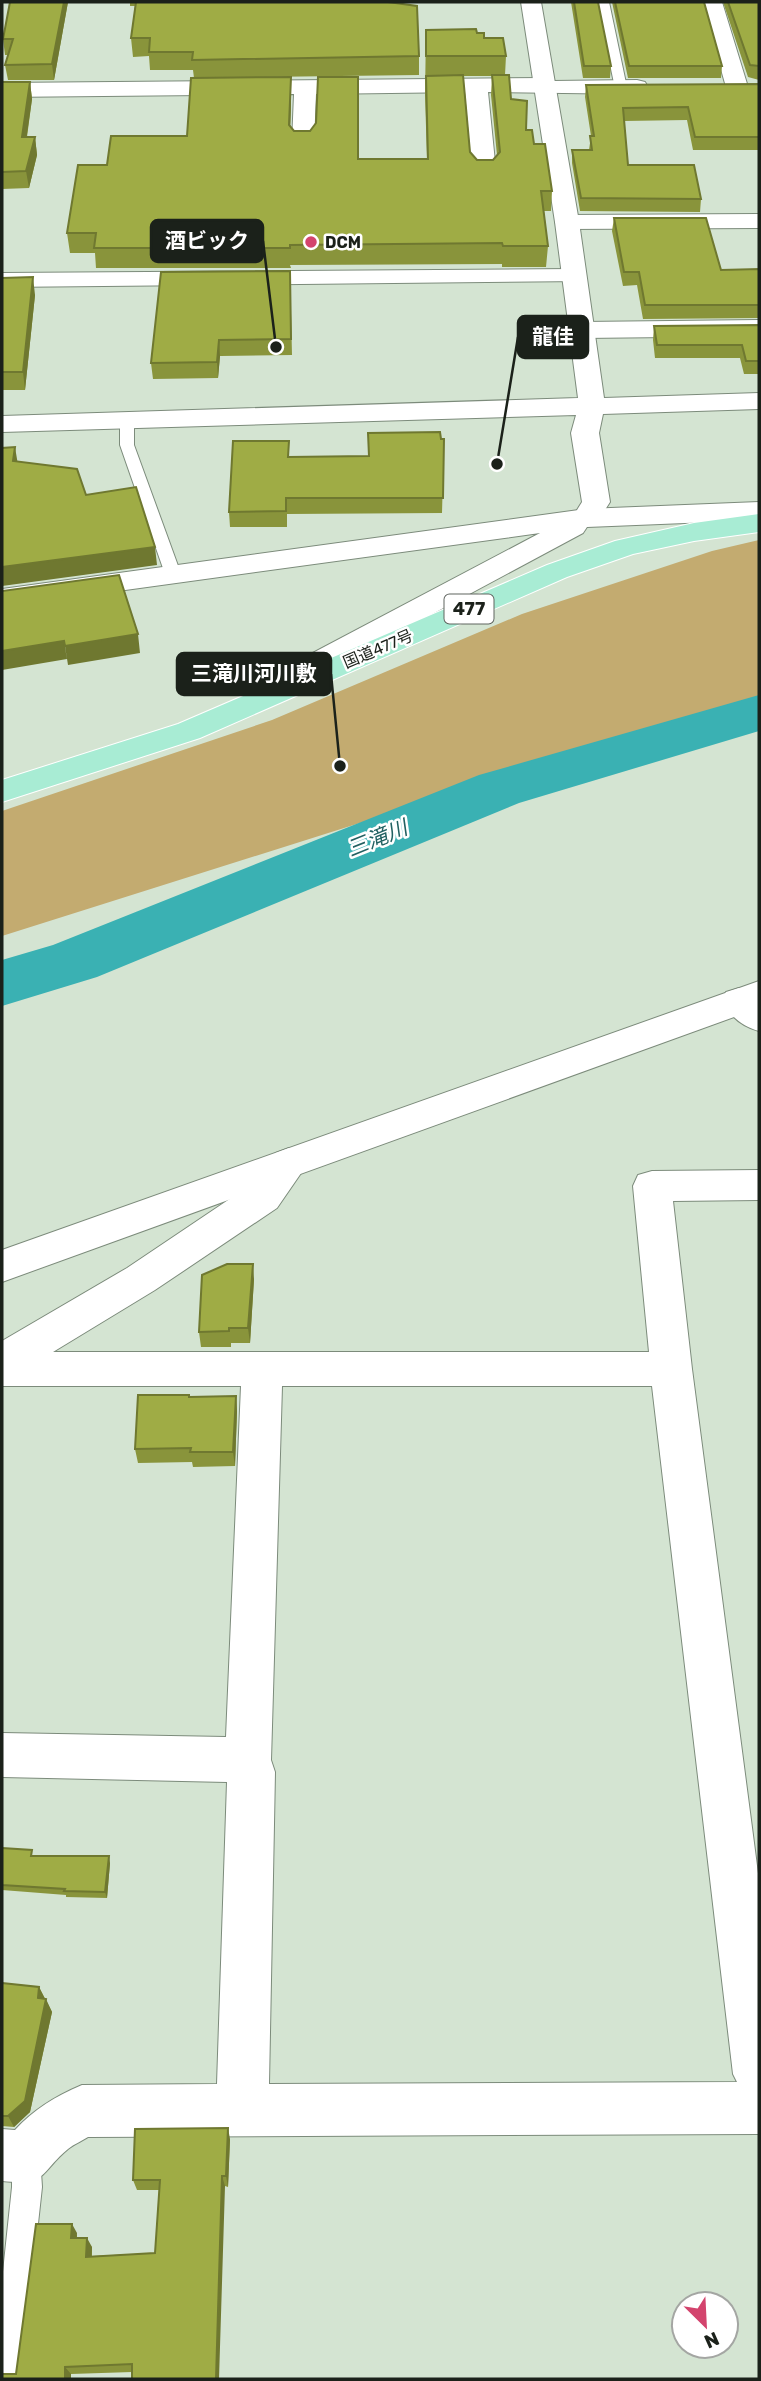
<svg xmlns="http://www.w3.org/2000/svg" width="761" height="2381" font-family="Rubik,'Noto Sans JP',sans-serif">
<rect width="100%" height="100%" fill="#d4e4d2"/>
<path fill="#c3ab70" d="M759,540V697L2,936V811L272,720L522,614L712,551Z"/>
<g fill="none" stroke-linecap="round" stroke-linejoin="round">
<path fill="#3ab1b3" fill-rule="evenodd" d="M759,695V731L519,803L97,977L2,1006V960L53,945L479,775Z"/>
<g stroke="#7c8b7b" stroke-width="2">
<path id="service" d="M597,2H609L627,88L625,91L615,88Z
M127,416L134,420V445L181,574L179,577L173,579L165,574L120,445V420Z
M26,2143L36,2147L40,2157L42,2187L21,2379H2V2281L12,2187V2157L16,2147Z"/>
</g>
<g stroke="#7c8b7b" stroke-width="2">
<path id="minor" d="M702,2H722L748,87L745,92H729L726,87Z
M544,78L552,81L637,80L645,82L648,87L645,92L637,94L488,92L496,172L492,177H476L472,172L465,92L316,94L314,143L311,148H295L292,143L294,94L2,97V83Z
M759,214V228L567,229L558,227L555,222L558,217L567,215Z
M574,269L583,271L586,276L583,281L2,287V273Z
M759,320V336L583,338L574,335L570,330L574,325L583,322Z
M759,502V520L587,527L583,533L272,700L261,703L250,700L245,693L250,686L540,533L2,607V589L586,509Z
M739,988L752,992L759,998V1031C743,1027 730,1016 721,1001L726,992Z
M289,1148L302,1153L308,1163L277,1208L155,1290L53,1352H649L633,1186L638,1175L652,1171L759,1170V1200L673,1201L692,1369L759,1881V2134L88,2137C82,2141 74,2144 68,2149C39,2173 48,2186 2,2181V2129L15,2130C34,2109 56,2096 82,2085L217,2084L227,1782L2,1777V1733L226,1737L241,1386H2V1341L127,1268L249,1186L276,1153ZM282,1386H652L733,2074L737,2082L269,2084L275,1772L271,1760Z"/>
</g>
<g stroke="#7c8b7b" stroke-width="2">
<path id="tertiary" d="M521,2H541L579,222L604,398L759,393V409L603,414L599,433L610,502L596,524L586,527L576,524L572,518L582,502L571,433L576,415L2,432V416L578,398L555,222Z
M759,981V1008L2,1282V1250Z"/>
</g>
<g stroke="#fff" stroke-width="2">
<path id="trunk" d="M759,514V532L694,541L633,554L567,577L200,738L2,802V780L178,724L547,565L615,541L694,523Z"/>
</g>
<use href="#service" fill="#fff" fill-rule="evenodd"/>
<use href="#minor" fill="#fff" fill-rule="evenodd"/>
<use href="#tertiary" fill="#fff" fill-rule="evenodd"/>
<use href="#trunk" fill="#a8ecd4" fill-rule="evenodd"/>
</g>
<path fill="#89943b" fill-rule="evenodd" d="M68,2L54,80H8L5,65L8,55H5L3,39Z
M130,2H388L419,56V75L262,77L291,97L290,126L294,131L358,159H427L425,95L426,30L477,33L484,38L506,56L505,75L511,99L534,144L552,191L551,211H544L548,246L546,267H502V264L290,265L291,268H96L95,253H70L67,233L107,165L187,136L194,78L193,70H150L149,56L133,57L131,38L135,6H130ZM463,76H492L491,95L497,155L493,160H477L470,152Z
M571,2H598L611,66L610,78H583Z
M612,2H704L722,66L721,78H628Z
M723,2H759V80L748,77Z
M2,82H30L32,99L27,137H35L37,155L29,188L2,189Z
M759,84V150H693L687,120L624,121L628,165L701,199L700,212L580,211L572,163V150H589L591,136L585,97L586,85Z
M614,218L721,270L759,269V318L643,319L637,285L623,286L612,231Z
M290,271L292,355L220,356L218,378L153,379L151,363Z
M2,278L35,295L25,390H2Z
M759,325V374H744L740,358H655L653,340L654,326Z
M441,439H444L442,513L287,514V527H230L229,512L369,456Z
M254,1279L250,1343H231V1347H201L199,1332Z
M236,1396L237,1411L235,1466L193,1467L192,1462L138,1463L135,1449L189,1397Z
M2,1848L34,1856L110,1863L107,1898L66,1897V1895L2,1890Z
M2,1983L39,1987L52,2012L30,2112L14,2127L2,2126Z
M230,2139L228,2187L225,2186L132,2372L71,2374V2379H2L16,2374L77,2233V2238L92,2247V2256L155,2253L159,2190H137L133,2180Z"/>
<path fill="#6f7830" d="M64,2H68L54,80L52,64Z
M291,77V97L290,144L289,125Z
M30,82L32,99L24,155L22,137Z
M35,137L37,155L29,188L26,171Z
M33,277L35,295L25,390L23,372Z
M219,340L220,356L218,378L217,362Z
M15,447L18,465L13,461Z
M155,547L157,565L2,586V567Z
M138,634L140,653L68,665L65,646Z
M64,641L67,659L2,670V651Z
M253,1264L254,1279L250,1343L248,1328Z
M236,1396L237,1411L235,1466L233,1452Z
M109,1856L110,1863L107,1898L105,1892Z
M39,1987L45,1999L38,1998Z
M46,1999L52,2012L30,2112L14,2127L8,2116Z
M228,2128L230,2139L228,2187L226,2176Z
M222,2176L225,2186L219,2379H216Z
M72,2224L77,2233L76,2247L71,2238Z
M87,2238L92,2247L91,2266L86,2257Z
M65,2367L71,2374V2379H65Z"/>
<path fill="#9fac45" stroke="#6f7830" stroke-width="2" d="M10,2H64L52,64L5,65L13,39H3Z
M136,2H388L417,6L419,56L192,60L193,52H149L150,38H131Z
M574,2H598L611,66H584Z
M615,2H704L722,66H629Z
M728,2H759V66L750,65Z
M476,29L477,33H484V38H503L506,56H426V30Z
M463,75L470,152L477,160H493L500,152L492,75H509L511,99L527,101L526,130H532L534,144H545L552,191H541L548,246H503L502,243L290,245V248H94L96,233H67L78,165H107L111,136H187L191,78L291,77L289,125L294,131H310L316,123L318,77H358V159H428L426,76Z
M2,82H30L22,137H35L26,171L2,172Z
M759,84V137H695L688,107L623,108L628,165H694L701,199L581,198L572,150H592L590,136H594L586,85Z
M614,218H706L721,270L759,269V305H645L639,272H624Z
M290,271L291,339L219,340L217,362L151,363L161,272Z
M33,277L23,372H2V278Z
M759,325V361H746L742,345H657L654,326Z
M440,432L441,439H444L443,498H286V511L229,512L233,441H289L288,457L369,456L368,433Z
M15,447L13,461L77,469L86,495L136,487L155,547L2,567V448Z
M119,575L138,634L65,646L64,641L2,651V591Z
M227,1264H253L248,1328H229V1331L199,1332L202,1275Z
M138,1395H189V1397L236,1396L233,1452H190L191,1448L135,1449Z
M2,1848L32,1850L31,1856H109L105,1892L64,1891L65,1889L2,1885Z
M2,1983L39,1987L38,1998L46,1999L25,2101L8,2116H2Z
M228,2128L226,2176H222L216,2379H132V2364L65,2367V2379H2V2374H16L36,2224H72L71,2238H87L86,2257L155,2253L160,2180H133L135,2129Z"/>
<circle fill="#d3446d" stroke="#fff" stroke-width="2.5" cx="311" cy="242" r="7"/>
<g text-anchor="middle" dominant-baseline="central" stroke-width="5" stroke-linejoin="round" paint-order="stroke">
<g font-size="16" font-weight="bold" fill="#1b211a" stroke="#fff" text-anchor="start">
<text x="325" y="242">DCM</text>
</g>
<g font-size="16" fill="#1b211a" stroke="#fff">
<text transform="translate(378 649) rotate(-23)">国道477号</text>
</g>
<rect fill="#fff" stroke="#5f645f" stroke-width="2" x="444.5" y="594.5" width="49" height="29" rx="5"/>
<g font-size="18" font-weight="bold" fill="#1b211a">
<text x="469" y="609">477</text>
</g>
<g font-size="21" font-style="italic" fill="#226162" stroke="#fff">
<text transform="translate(377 838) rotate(-22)">三滝川</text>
</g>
</g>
<path fill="none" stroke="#1b211a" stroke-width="2.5" d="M276 347L263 241M497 464L518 337M340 766L331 674"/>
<g fill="#1b211a" stroke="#fff" stroke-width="2.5">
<circle cx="276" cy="347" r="7"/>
<circle cx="497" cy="464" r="7"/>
<circle cx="340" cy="766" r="7"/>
</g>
<g fill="#1b211a" stroke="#1b211a" stroke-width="2.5">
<rect x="151" y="220" width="112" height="42" rx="7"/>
<rect x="518" y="316" width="70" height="42" rx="7"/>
<rect x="177" y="653" width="154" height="42" rx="7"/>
</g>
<g font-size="21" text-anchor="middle" font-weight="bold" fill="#fff">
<text x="207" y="248">酒ビック</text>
<text x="553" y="344">龍佳</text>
<text x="254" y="681">三滝川河川敷</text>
</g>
<rect width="761" height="2381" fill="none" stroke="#1b211a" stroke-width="7"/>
<g transform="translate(705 2325) rotate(156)"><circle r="33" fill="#ffffff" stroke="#a4a6a3" stroke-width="2"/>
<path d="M0-5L12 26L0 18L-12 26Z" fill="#d3446d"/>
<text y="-10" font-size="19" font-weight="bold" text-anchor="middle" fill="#1b211a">N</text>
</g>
</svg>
